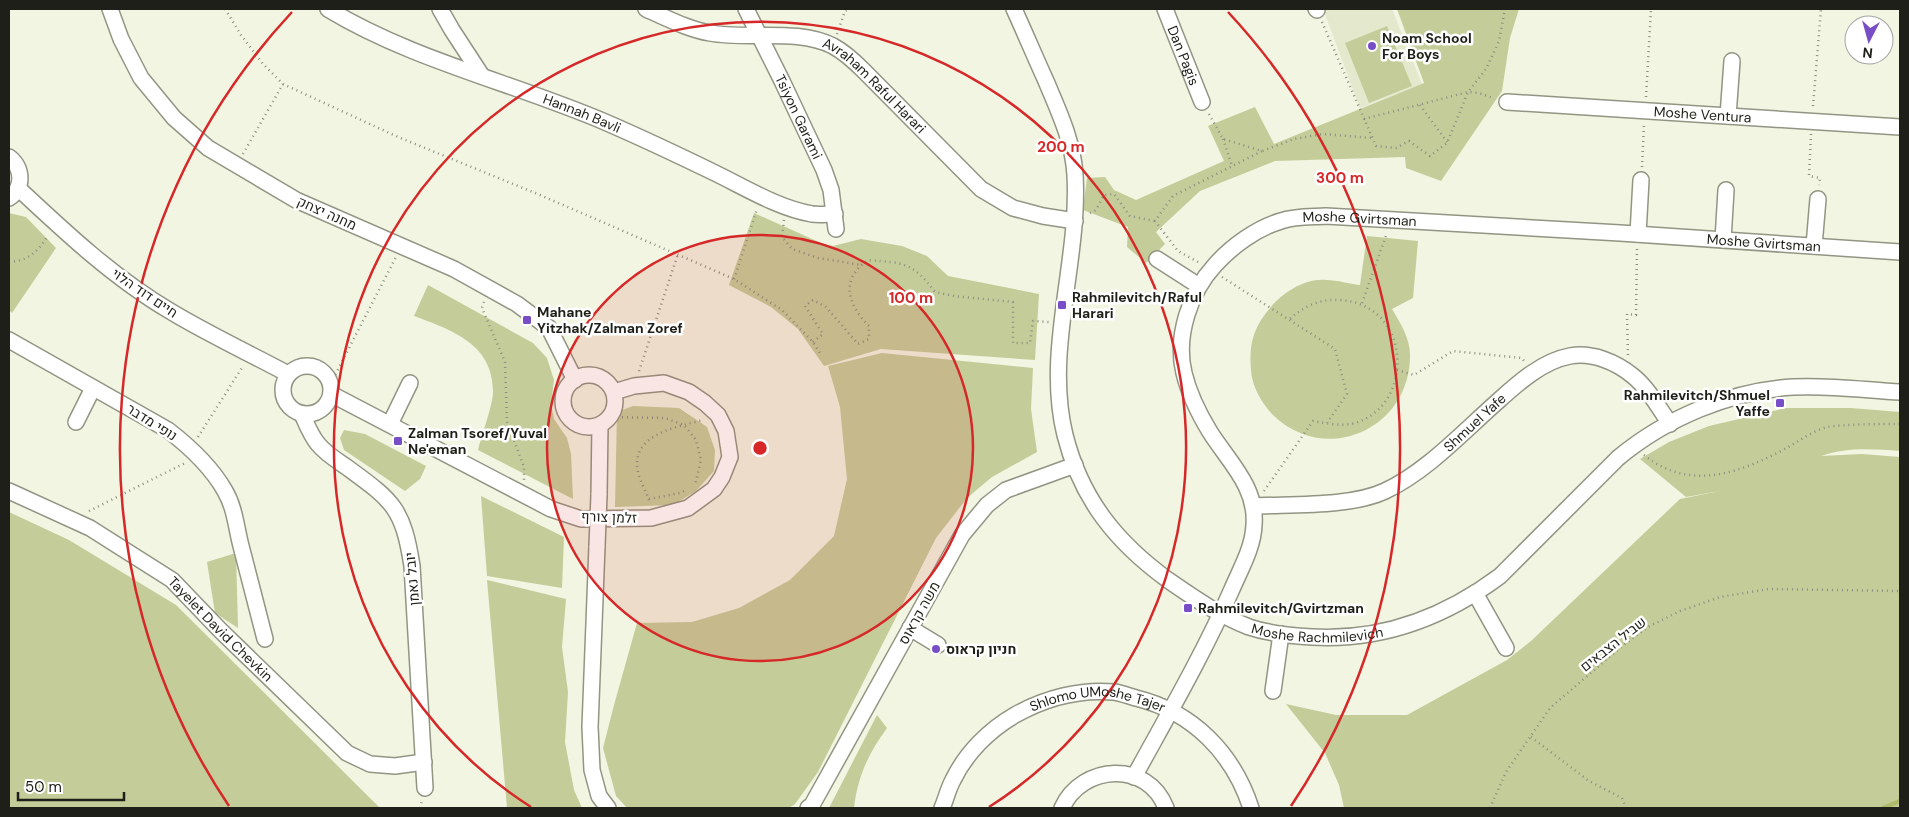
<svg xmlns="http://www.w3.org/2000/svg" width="1909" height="817" font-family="'DM Sans',Heebo,sans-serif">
<rect width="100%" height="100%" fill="#f1f5e1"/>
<path fill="#e4e9ce" d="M1323,9H1392L1422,84L1360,108Z"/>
<path fill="#c4cd99" d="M1397,9H1519L1510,38L1502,91L1441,181L1406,168L1405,157L1275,161L1200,191L1156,232L1165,244L1146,263L1127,247L1128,227L1083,210L1087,178L1105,177L1114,190L1136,200L1224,161L1208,126L1255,107L1274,144L1424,83Z
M1387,26L1412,86L1369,103L1345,43Z
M9,213L26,217L56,248L12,313L9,310Z
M754,213L821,243L833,246L861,239L902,246L927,256L948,276L1039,294L1035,360L881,349L824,366L798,329L771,307L729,285Z
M1367,236L1418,241L1413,298L1392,309C1401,324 1411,340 1410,358C1408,430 1326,465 1274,416C1262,404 1252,387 1251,370C1249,348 1252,331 1266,313C1279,295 1303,278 1326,280C1338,280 1349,284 1360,285Z
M428,285L533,343L547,358L554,380L551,404L554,419L567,438L571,454L573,499L478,450C481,437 494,402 493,390C492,343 451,330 414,316Z
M882,353L1033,368L1031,409L1037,452L992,477L967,498L936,538L818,772L795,804L789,808H627L616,796L603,748L614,705L637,623L692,622L739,608L790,580L834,536L847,479L840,407L828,366Z
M633,406L679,408L707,427L715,450L714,471L696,491L673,505L615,507L617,412Z
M1786,408H1851L1900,412V451C1873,449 1847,447 1821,456L1862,454L1900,457V808H1344L1339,785L1325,753L1286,704L1336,715H1407L1507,660L1531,641L1680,499L1720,491L1686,497L1640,459L1669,442L1709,426Z
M344,430L365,434L426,466L420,479L405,491L344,450L340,438Z
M481,496L564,537L562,588L487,576Z
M9,512L69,540L176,605L380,808H9Z
M236,553L238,628L215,613L207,562Z
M487,580L566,599L562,647L568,692L565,742L574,790L582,808H507Z
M877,715L887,728C868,754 858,776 854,808H829Z"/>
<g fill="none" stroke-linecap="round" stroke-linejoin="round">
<path stroke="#afbb69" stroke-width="4.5" d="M1883,808L1900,801"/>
<g stroke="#929583" stroke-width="18">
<g id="minor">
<path d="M110,9L121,39L141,78L174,118L208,148L296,200L454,269L517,304L549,328L575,380"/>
<path id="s1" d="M328,9C412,60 514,83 605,122C642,138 678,155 715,173C746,188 778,208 812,214C819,215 827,214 835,214"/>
<path d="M440,9L452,30L482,76"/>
<path id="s2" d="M646,9C667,18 687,29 710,33C748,40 798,28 833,46C844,52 854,61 863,70L981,189L1013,208L1043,216L1075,221"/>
<path id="s3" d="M746,9L782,81L824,170L831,190L836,229"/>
<path id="s4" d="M1014,9C1025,33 1035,57 1046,81C1059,112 1073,141 1075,175C1080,261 1044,351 1065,435C1081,499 1116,542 1168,580C1194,598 1220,616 1249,627C1270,634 1291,636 1312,637C1382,641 1445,617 1500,576L1618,458C1666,418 1730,391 1793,387C1828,385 1865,390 1900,392"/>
<path id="s5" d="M1165,9L1202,102"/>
<path d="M1316,9L1317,10"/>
<path id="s6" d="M1507,102L1900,127"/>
<path d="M1728,116L1732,61"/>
<path d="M9,157C23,168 24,188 9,198"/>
<path d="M18,188C65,232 114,278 170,311C208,334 249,353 288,374"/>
<path d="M1638,234L1641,180"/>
<path d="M1723,240L1726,190"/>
<path d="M1814,246L1818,199"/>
<path d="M1157,259L1199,286"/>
<path d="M9,340L168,430C190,447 211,466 225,491C235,508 236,527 241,546C249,577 257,608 265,639"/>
<circle cx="307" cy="390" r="24"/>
<circle cx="589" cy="401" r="26"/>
<path d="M331,394L551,509L581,519L651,518L688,508L714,489L722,477L730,457L726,431L718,415L705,403L689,392L664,383L634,386L614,392"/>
<path d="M302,414C306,423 311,436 318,444C326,454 338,461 348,468C393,501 403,508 412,566L425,788"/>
<path d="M76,422L93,388"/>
<path d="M390,424L410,383"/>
<path id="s7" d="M9,491L90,528L172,580L220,630L347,753L370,764L395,766L424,762"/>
<path d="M599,495L600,425"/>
<path id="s8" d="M1254,506C1292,504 1351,507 1385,491C1426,472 1463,432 1497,402C1517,384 1542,361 1570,356C1592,352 1616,362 1633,376C1648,388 1659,408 1670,424"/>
<path d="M597,546L590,727L592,770L599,796L608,808"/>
<path d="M1475,593L1506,648"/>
<path d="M910,628L938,645"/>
<path d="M1273,691L1281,634"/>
<path id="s9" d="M1134,777C1168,715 1204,653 1232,589C1241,568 1253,548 1254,525C1257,487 1229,462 1210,432C1199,414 1189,394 1184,373C1175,336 1190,292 1215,265C1232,246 1257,228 1281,221C1295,216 1311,217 1326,216L1620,233L1900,252"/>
<path d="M808,808L812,805L962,535L987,505L1006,490L1075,465"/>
<path id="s10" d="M942,808C946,799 948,789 953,780C966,753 989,730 1015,715C1045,698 1080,689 1114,692C1121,693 1129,696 1136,698C1193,712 1233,753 1251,808"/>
<path d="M1062,808C1082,764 1148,760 1166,808"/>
</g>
</g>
<path stroke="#8c8e81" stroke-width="2.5" stroke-dasharray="1 4" stroke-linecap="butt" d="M225,9L241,35L263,64L283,84L398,137L540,195L734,279L782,310L813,342L822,356
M1322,22L1376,146L1396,148L1409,141L1430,156L1447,143L1468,92L1479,93L1493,98
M837,34L845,11L849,9
M1646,97L1651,9
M1420,105L1447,142
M1813,106L1821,9
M1209,114L1223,139L1262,151L1294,139L1323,134L1372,138
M1364,119L1468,92L1486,69L1499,41L1505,9
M1811,134L1809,176L1820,178L1819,185
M1223,139L1232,166
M243,154L283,84
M1642,167L1644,125
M1090,213L1096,210L1104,195L1114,194L1130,216L1155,221
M784,220L782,237L792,249L818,258L861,265
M9,262C28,261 39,251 48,235
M1198,262L1178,251L1155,221L1173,196L1262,151
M1222,277L1335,349L1347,394L1327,423
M734,279L757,209
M484,302L482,308L505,362L507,422L524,467V480
M1362,303L1387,233
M813,342L823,334L805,306L813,300L826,307L858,344L869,339V326C848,305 839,280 868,260C905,263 912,262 935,292L954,296L1013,302V343H1030L1033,321L1049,322
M1628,355L1627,314L1636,315L1637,248
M1397,370L1414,375L1453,351L1522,358L1524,361
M639,371L678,254
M333,379L396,257
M612,417L665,418L684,425L696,440L701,460L695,485
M198,437L243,366
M1644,455C1691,493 1743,472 1790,446C1802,439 1813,431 1827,427C1845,424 1882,424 1900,424
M1264,491L1313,421C1325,423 1339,426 1351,424C1417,409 1413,301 1337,300C1319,299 1302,307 1289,320
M649,499L680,493L686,490
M649,500C646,491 640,482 638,472C630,434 677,427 703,420
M89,511L185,463
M1531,737L1589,781L1622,798L1626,808
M420,808L422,800
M1490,808L1506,772L1550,708L1621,647L1648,627L1680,611L1720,597L1769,589L1900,591"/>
<use href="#minor" stroke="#fff" stroke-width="15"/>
<g stroke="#929583" stroke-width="18" stroke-linecap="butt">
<path id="minor-bridge" d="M597,546L599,495"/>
</g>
<use href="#minor-bridge" stroke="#fff" stroke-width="15"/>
</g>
<circle cx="760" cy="448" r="213" fill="#d62828" fill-opacity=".12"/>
<g fill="none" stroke="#d62828" stroke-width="2.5">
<circle cx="760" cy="448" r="213"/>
<path d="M531 807A426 426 0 1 1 989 807"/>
<path d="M229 806A640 640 0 0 1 292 12M1228 12A640 640 0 0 1 1291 806"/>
</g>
<g fill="#784ec7" stroke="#fff" stroke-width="2">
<circle cx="1372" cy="46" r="5"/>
<rect x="1057" y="300" width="10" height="10" rx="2.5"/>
<rect x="522" y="315" width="10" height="10" rx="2.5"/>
<rect x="1775" y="398" width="10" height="10" rx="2.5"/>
<rect x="393" y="436" width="10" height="10" rx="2.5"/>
<rect x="1183" y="603" width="10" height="10" rx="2.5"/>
<circle cx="936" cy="649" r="5"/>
</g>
<g text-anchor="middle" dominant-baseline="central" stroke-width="5" stroke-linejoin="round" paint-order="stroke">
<g font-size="14" font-weight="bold" fill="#1e1f18" stroke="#fff" text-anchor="start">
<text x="1382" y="38">Noam School<tspan x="1382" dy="16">For Boys</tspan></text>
<text x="1072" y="297">Rahmilevitch/Raful<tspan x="1072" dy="16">Harari</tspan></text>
<text x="537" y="312">Mahane<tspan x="537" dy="16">Yitzhak/Zalman Zoref</tspan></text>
<text x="1770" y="395" text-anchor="end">Rahmilevitch/Shmuel<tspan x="1770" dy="16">Yaffe</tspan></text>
<text x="408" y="433">Zalman Tsoref/Yuval<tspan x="408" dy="16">Ne'eman</tspan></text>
<text x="1198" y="608">Rahmilevitch/Gvirtzman</text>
<text x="946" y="649">חניון קראוס</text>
</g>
<g font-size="14" fill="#1e1f18" stroke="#fff">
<text stroke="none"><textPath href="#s5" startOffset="50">Dan Pagis</textPath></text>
<text stroke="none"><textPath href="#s2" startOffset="250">Avraham Raful Harari</textPath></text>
<text stroke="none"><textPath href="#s1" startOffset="275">Hannah Bavli</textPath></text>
<text stroke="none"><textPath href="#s6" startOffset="196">Moshe Ventura</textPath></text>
<text stroke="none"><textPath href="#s3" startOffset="120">Tsiyon Garami</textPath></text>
<text transform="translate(327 213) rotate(24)">מחנה יצחק</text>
<text stroke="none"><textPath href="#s9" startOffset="726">Moshe Gvirtsman</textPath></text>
<text stroke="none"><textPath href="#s9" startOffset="1131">Moshe Gvirtsman</textPath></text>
<text transform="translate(145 293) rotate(34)">חיים דוד הלוי</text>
<text transform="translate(152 422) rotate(32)">נופי מדבר</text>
<text stroke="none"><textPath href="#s8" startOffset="246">Shmuel Yafe</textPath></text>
<text transform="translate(609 517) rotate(2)">זלמן צורף</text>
<text transform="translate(412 579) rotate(-95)">יובל נאמן</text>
<text transform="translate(919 613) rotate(-61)">משה קראוס</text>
<text stroke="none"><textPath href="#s4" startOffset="784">Moshe Rachmilevich</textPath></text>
<text stroke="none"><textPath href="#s7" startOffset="255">Tayelet David Chevkin</textPath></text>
<text transform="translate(1613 644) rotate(-38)">שביל הצבאים</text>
<text stroke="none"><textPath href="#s10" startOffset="208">Shlomo UMoshe Tajer</textPath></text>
</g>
</g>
<circle cx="760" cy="448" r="8" fill="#d62828" stroke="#fff" stroke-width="2.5"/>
<g font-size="15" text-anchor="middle" font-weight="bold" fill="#d62828" stroke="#fff" stroke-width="5" stroke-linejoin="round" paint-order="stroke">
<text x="1061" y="152">200 m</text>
<text x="1340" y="183">300 m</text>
<text x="911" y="303">100 m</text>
</g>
<rect width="1909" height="817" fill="none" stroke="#1e1f18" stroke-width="20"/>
<g transform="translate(1869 40) rotate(186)"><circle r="24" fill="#ffffff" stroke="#a5a5a3"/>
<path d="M0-4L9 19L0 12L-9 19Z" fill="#784ec7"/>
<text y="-8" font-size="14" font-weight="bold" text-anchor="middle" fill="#1e1f18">N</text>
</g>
<path d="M18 792v8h106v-8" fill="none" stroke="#1e1f18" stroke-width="2.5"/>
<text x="25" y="792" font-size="15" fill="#1e1f18" stroke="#ffffff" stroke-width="4" paint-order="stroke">50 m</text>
</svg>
